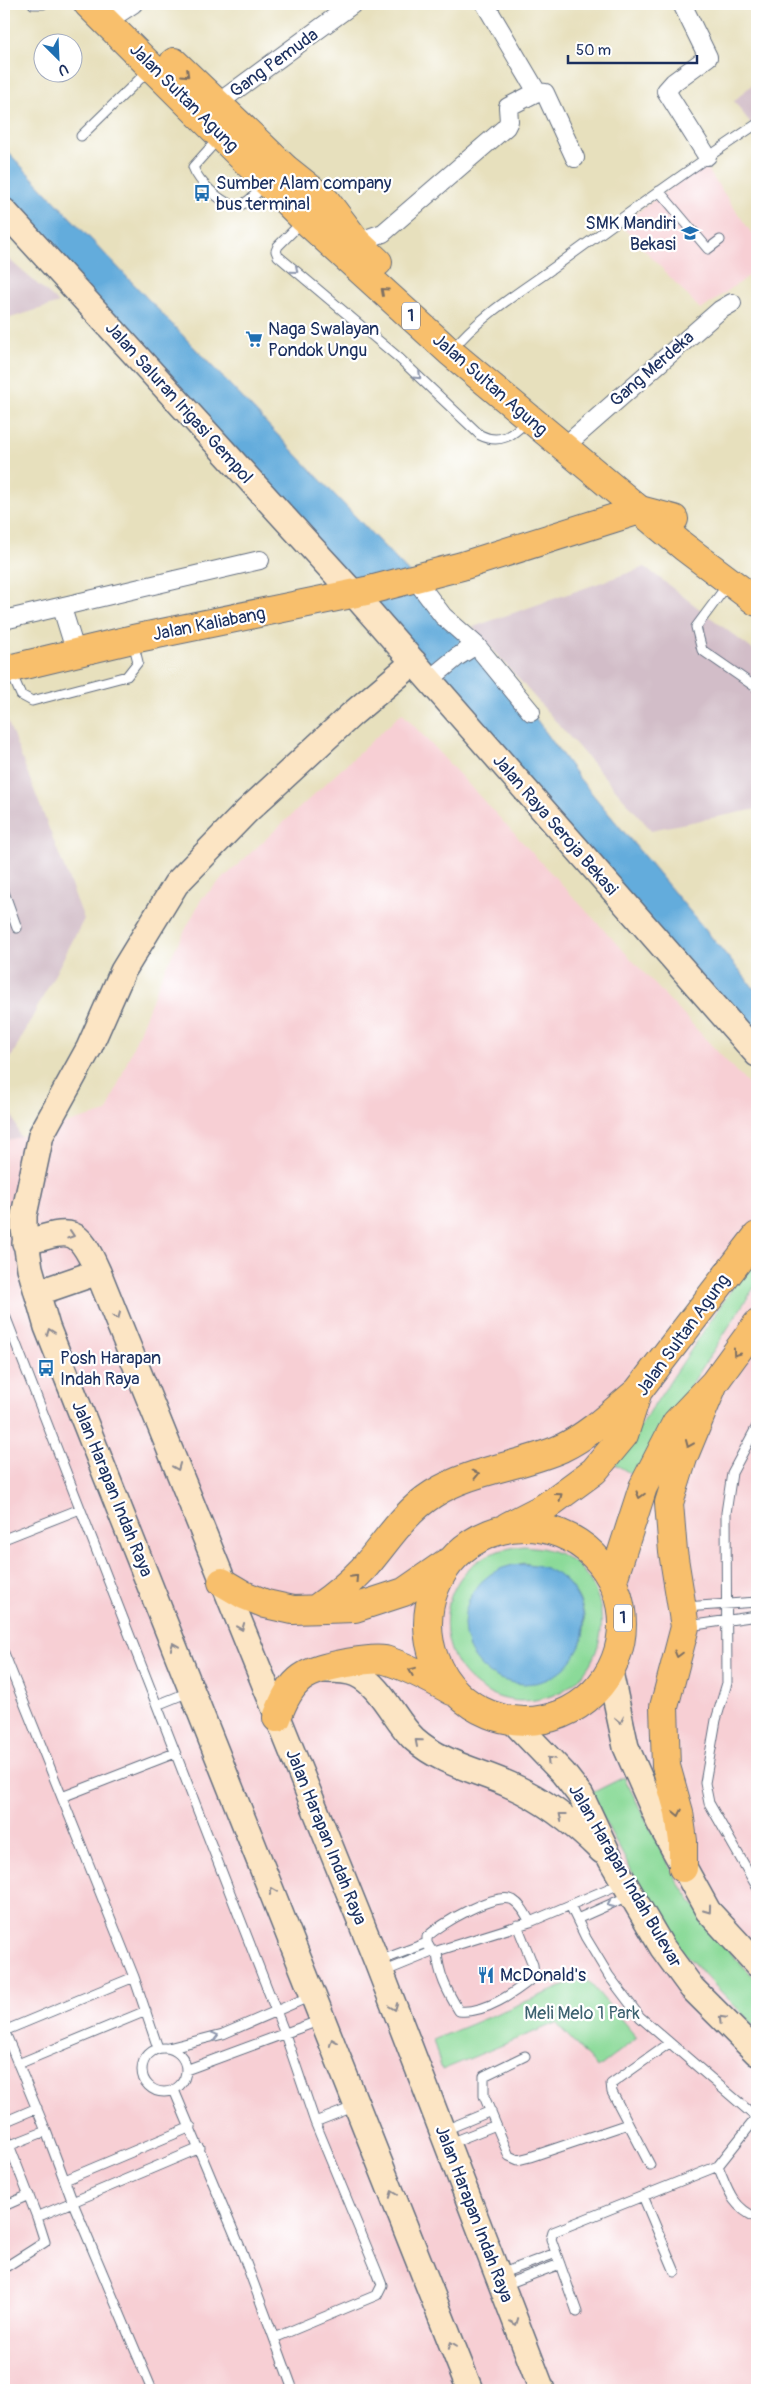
<svg xmlns="http://www.w3.org/2000/svg" width="761" height="2394" font-family="Pangolin,sans-serif">
<rect width="100%" height="100%" fill="#fff"/>
<filter id="ink" filterUnits="userSpaceOnUse"><feTurbulence type="fractalNoise" baseFrequency=".02" numOctaves="2"/><feDisplacementMap in="SourceGraphic" scale="10" xChannelSelector="R" yChannelSelector="G"/><feConvolveMatrix kernelMatrix="1 2 1 2 8 2 1 2 1" color-interpolation-filters="sRGB"/></filter>
<filter id="wash" filterUnits="userSpaceOnUse"><feTurbulence type="fractalNoise" baseFrequency=".0096" numOctaves="4" result="noise"/><feDisplacementMap in="SourceGraphic" scale="20" xChannelSelector="R" yChannelSelector="G"/><feGaussianBlur stdDeviation="1.12" result="paint"/><feColorMatrix in="noise" values="0 0 0 0 0 0 0 0 0 0 0 0 0 0 0 0 0 1.4 0 .05"/><feComposite in="paint" operator="in"/></filter>
<g filter="url(#wash)">
<rect width="100%" height="100%" fill="#e7e0bd"/>
<path fill="#f7cfd4" d="M703,163L757,241V270L701,310L621,225Z
M402,713L757,1094V2390H4V1141L107,1112L164,970L202,898Z"/>
<path fill="#d2bdc8" d="M757,80V132L734,101Z
M4,255L59,303L4,320Z
M645,567L757,653V809L651,830L473,627Z
M4,712L84,919L4,1071Z
M4,1089L20,1137L4,1141Z"/>
<path fill="#8bda99" stroke="#53847c" fill-rule="evenodd" d="M757,1251V1283L633,1475L615,1464Z
M524,1546C531,1547 539,1547 546,1549C630,1571 616,1700 522,1701C499,1701 478,1690 463,1672C436,1638 442,1583 481,1559C494,1551 508,1548 524,1546ZM524,1563C624,1579 589,1706 498,1678L468,1602C481,1578 496,1568 524,1563Z
M624,1777L677,1880L717,1939L757,1980V2029L681,1950L648,1901L590,1794Z
M585,1977L637,2038L598,2068L556,2023L442,2070L433,2040Z"/>
<path fill="#64acdc" stroke="#406e9d" d="M4,148L415,579L531,712L579,778L757,992V1052L4,213Z
M464 1624a60 60 0 1 1 120 0a60 60 0 1 1-120 0Z"/>
</g>
<g filter="url(#ink)">
<g fill="none" stroke-linecap="round" stroke-linejoin="round">
<g stroke="#626d7f" stroke-width="11">
<path id="lane" d="M33,4H43
M81,136L149,70
M218,139L193,167C198,181 224,208 240,205C249,203 258,191 265,185
M659,191L708,249L720,240
M302,222L278,246L276,251L278,256L399,358L480,435C500,445 513,435 527,421
M453,349C478,317 523,290 556,266C622,218 688,169 757,124
M728,584L696,627L702,650L757,688
M10,670L21,695L32,701L127,676L138,662L133,642
M4,892L17,928
M4,1313L285,2034L315,2122L377,2272L382,2285L377,2295L274,2338L240,2247L174,2090
M757,1426L732,1473L726,1513L727,1683L716,1720L705,1783L709,1803L757,1887
M4,1539L80,1509
M685,1607L757,1602
M688,1626L757,1616
M4,1653L134,1977L158,2048
M157,1705L189,1692
M62,1797L175,1753
M570,1905L586,1938L609,1976L640,2017L757,2118
M577,1919L631,1895
M530,1922C525,1913 521,1905 513,1900C496,1891 440,1924 427,1937V1943L432,1952L437,1951L530,1922L622,1883
M437,1951C438,1974 447,1991 459,2011C485,2014 514,1993 534,1977L533,1965L517,1925
M379,1961L427,1943
M383,1972L432,1952
M4,2030L46,2131L73,2203L152,2390
M4,2031L134,1977
M142 2070a22 22 0 1 1 44 0a22 22 0 1 1-44 0Z
M168,2048L223,2034L311,1996
M525,2056L484,2076V2096L509,2156L518,2160L530,2157L628,2124
M18,2064L146,2011
M186,2070L321,2020
M757,2118V2104
M4,2122L37,2108
M315,2122L356,2106
M445,2130L491,2111
M4,2132L37,2217L200,2148
M448,2144L496,2125
M8,2146L46,2131
M650,2165L612,2092L611,2084L669,2043
M718,2166C728,2190 732,2207 757,2218
M65,2180L191,2127
M643,2196L675,2272
M4,2206L29,2195
M4,2268L45,2242L37,2217
M500,2274L556,2253
M504,2285L560,2264
M577,2312L551,2239L553,2232L718,2166L757,2117
M274,2338L293,2390"/>
</g>
<g stroke="#626d7f" stroke-width="20">
<path id="street" d="M485,4L537,92
M682,4L708,57L674,82L666,91L707,156
M121,12L133,4
M218,103L353,4
M357,242L383,233L506,127L509,121L508,107L537,92L545,93L575,158
M574,438L720,310L732,303
M415,579L443,616L476,645L531,712
M62,608L76,653
M4,620L260,560
M429,680L457,657L476,645"/>
</g>
<g stroke="#626d7f" stroke-width="28">
<path id="secondary" d="M4,211L354,594L757,1054
M414,662L351,715L247,811L176,884L123,971L89,1048L41,1135L24,1215V1229L30,1268L47,1327L470,2390
M25,1243C71,1229 77,1225 98,1272L377,1962L542,2390
M37,1293L98,1272
M326,1670C336,1670 347,1670 356,1674C382,1686 394,1720 414,1739C442,1764 477,1770 510,1785C544,1800 576,1825 602,1851
M610,1672L626,1747L659,1822L708,1911L757,1964
M513,1721L563,1773L581,1796L611,1860L662,1947L692,1988L757,2053"/>
</g>
<g stroke="#626d7f" stroke-width="30">
<path id="primary" d="M4,670L133,639L366,591L462,566L640,510L674,519"/>
</g>
<g stroke="#626d7f" stroke-width="30">
<path id="highway" d="M88,4L304,219L450,352L684,547L757,602
M174,62L286,169L326,201L357,242L378,262
M508,1526L545,1507L594,1471L624,1435L638,1391L757,1236
M428 1624a97 97 0 1 1 194 0a97 97 0 1 1-194 0Z
M613,1580L643,1487L676,1423L714,1383L757,1324
M222,1582L244,1595L266,1604L293,1610L355,1608L404,1592L446,1563
M317,1608C334,1596 349,1584 363,1569C386,1543 403,1513 433,1494C472,1469 520,1467 562,1448C591,1434 614,1411 638,1391
M277,1718C292,1676 305,1671 347,1663C358,1661 374,1658 385,1660C408,1667 431,1679 452,1691
M683,1868V1841L679,1812L666,1766L664,1707L685,1627L673,1552L669,1503L683,1458L714,1383"/>
</g>
<use href="#lane" stroke="#fff" stroke-width="9"/>
<use href="#street" stroke="#fff" stroke-width="18"/>
<use href="#secondary" stroke="#fce5c4" stroke-width="25"/>
<use href="#primary" stroke="#f8bf6c" stroke-width="28"/>
<use href="#highway" stroke="#f8bf6c" stroke-width="28"/>
</g>
<defs><path id="oneway-chevron" d="M-2-3.5L2.5 0L-2 3.5" fill="none" stroke-width="1.6" stroke-linecap="round" stroke-linejoin="round" transform="scale(1.25)"/></defs>
<g stroke="#7e7064">
<use href="#oneway-chevron" transform="translate(186 74) rotate(43)"/>
<use href="#oneway-chevron" transform="translate(384 291) rotate(-138)"/>
<use href="#oneway-chevron" transform="translate(736 1353) rotate(126)"/>
<use href="#oneway-chevron" transform="translate(689 1444) rotate(113)"/>
<use href="#oneway-chevron" transform="translate(476 1474) rotate(-13)"/>
<use href="#oneway-chevron" transform="translate(640 1495) rotate(106)"/>
<use href="#oneway-chevron" transform="translate(559 1496) rotate(-36)"/>
<use href="#oneway-chevron" transform="translate(355 1578) rotate(-47)"/>
<use href="#oneway-chevron" transform="translate(678 1654) rotate(105)"/>
<use href="#oneway-chevron" transform="translate(412 1671) rotate(-158)"/>
<use href="#oneway-chevron" transform="translate(678 1813) rotate(78)"/>
</g>
<g stroke="#8d97ae">
<use href="#oneway-chevron" transform="translate(295 270) rotate(40)"/>
<use href="#oneway-chevron" transform="translate(418 376) rotate(43)"/>
<use href="#oneway-chevron" transform="translate(610 1904) rotate(155)"/>
<use href="#oneway-chevron" transform="translate(215 2036) rotate(-15)"/>
</g>
<g stroke="#8c8a91">
<use href="#oneway-chevron" transform="translate(71 1235) rotate(18)"/>
<use href="#oneway-chevron" transform="translate(117 1316) rotate(67)"/>
<use href="#oneway-chevron" transform="translate(50 1332) rotate(-111)"/>
<use href="#oneway-chevron" transform="translate(177 1467) rotate(68)"/>
<use href="#oneway-chevron" transform="translate(241 1627) rotate(68)"/>
<use href="#oneway-chevron" transform="translate(174 1646) rotate(-112)"/>
<use href="#oneway-chevron" transform="translate(620 1720) rotate(78)"/>
<use href="#oneway-chevron" transform="translate(418 1742) rotate(-139)"/>
<use href="#oneway-chevron" transform="translate(550 1760) rotate(-134)"/>
<use href="#oneway-chevron" transform="translate(562 1816) rotate(-142)"/>
<use href="#oneway-chevron" transform="translate(273 1891) rotate(-112)"/>
<use href="#oneway-chevron" transform="translate(708 1910) rotate(54)"/>
<use href="#oneway-chevron" transform="translate(394 2007) rotate(69)"/>
<use href="#oneway-chevron" transform="translate(722 2019) rotate(-134)"/>
<use href="#oneway-chevron" transform="translate(333 2042) rotate(-112)"/>
<use href="#oneway-chevron" transform="translate(393 2194) rotate(-111)"/>
<use href="#oneway-chevron" transform="translate(515 2322) rotate(69)"/>
<use href="#oneway-chevron" transform="translate(452 2345) rotate(-111)"/>
</g>
</g>
<defs>
<g id="bus-bare" transform="scale(1.35)"><path d="M-5-6H5V4H4V6H2V4H-2V6H-4V4H-5ZM-3.5-4V0h7V-4ZM-3.5 1.2v1.5H-2V1.2ZM2 1.2v1.5H3.5V1.2Z" fill="#1f6fb2" stroke="#fff" stroke-width="2.5" paint-order="stroke"/></g>
<g id="school-bare" transform="scale(1.35)"><path d="M0-5L7-2L0 1L-7-2ZM-4 1L0 2.5L4 1V4Q0 6-4 4Z" fill="#1f6fb2" stroke="#fff" stroke-width="2.5" paint-order="stroke"/></g>
<g id="supermarket-bare" transform="scale(1.35)"><path d="M-6-5.5h2.5l.6 2H6L4.5 2H-2.5L-4.4-4H-6ZM-1.5 3.2a1.3 1.3 0 1 0 .1 0ZM3 3.2a1.3 1.3 0 1 0 .1 0Z" fill="#1f6fb2" stroke="#fff" stroke-width="2.5" paint-order="stroke"/></g>
<g id="restaurant-bare" transform="scale(1.35)"><path d="M-5-6h1v4h1v-4h1v4h1v-4h1v5L-1.5 .5V6h-2V.5L-5-1ZM5-6V6H3V1.5H1.5Q1.5-4 5-6Z" fill="#1f6fb2" stroke="#fff" stroke-width="2.5" paint-order="stroke"/></g>
</defs>
<g fill-rule="evenodd">
<use href="#bus-bare" x="202" y="193"/>
<use href="#school-bare" x="690" y="233"/>
<use href="#supermarket-bare" x="254" y="339"/>
<use href="#bus-bare" x="46" y="1368"/>
<use href="#restaurant-bare" x="486" y="1975"/>
</g>
<g text-anchor="middle" dominant-baseline="central" stroke-width="4.5" stroke-linejoin="round" paint-order="stroke">
<g fill="#fff" stroke="#5f6d8e" stroke-width="1">
<rect x="402" y="302.5" width="18" height="27" rx="4"/>
<rect x="614" y="1604.5" width="18" height="27" rx="4"/>
</g>
<g font-size="16" font-weight="bold" fill="#1b2f5e">
<text x="411" y="316">1</text>
<text x="623" y="1618">1</text>
</g>
<g font-size="18" fill="#1b2f5e" stroke="#fff">
<text transform="translate(274 63) rotate(-36)">Gang Pemuda</text>
<text transform="translate(184 98) rotate(45)">Jalan Sultan Agung</text>
<text transform="translate(652 369) rotate(-41)">Gang Merdeka</text>
<text transform="translate(490 385) rotate(41)">Jalan Sultan Agung</text>
<text transform="translate(179 403) rotate(48)">Jalan Saluran Irigasi Gempol</text>
<text transform="translate(209 624) rotate(-11)">Jalan Kaliabang</text>
<text transform="translate(555 825) rotate(49)">Jalan Raya Seroja Bekasi</text>
<text transform="translate(683 1335) rotate(-54)">Jalan Sultan Agung</text>
<text transform="translate(112 1489) rotate(68)">Jalan Harapan Indah Raya</text>
<text transform="translate(326 1837) rotate(68)">Jalan Harapan Indah Raya</text>
<text transform="translate(625 1876) rotate(60)">Jalan Harapan Indah Bulevar</text>
<text transform="translate(474 2214) rotate(69)">Jalan Harapan Indah Raya</text>
</g>
<g font-size="18" fill="#1b2f5e" stroke="#fff" text-anchor="start">
<text x="216" y="183">Sumber Alam company<tspan x="216" dy="21">bus terminal</tspan></text>
<text x="676" y="223" text-anchor="end">SMK Mandiri<tspan x="676" dy="21">Bekasi</tspan></text>
<text x="268" y="329">Naga Swalayan<tspan x="268" dy="21">Pondok Ungu</tspan></text>
<text x="60" y="1358">Posh Harapan<tspan x="60" dy="21">Indah Raya</tspan></text>
<text x="500" y="1975">McDonald's</text>
</g>
<g font-size="18" fill="#3d6270" stroke="#fff">
<text x="582" y="2013">Meli Melo 1 Park</text>
</g>
</g>
<rect width="761" height="2394" fill="none" stroke="#fff" stroke-width="20"/>
<g transform="translate(58 58) rotate(156)"><circle r="24" fill="#ffffff" stroke="#a4acbf"/>
<path d="M0-4L9 19L0 12L-9 19Z" fill="#1f6fb2"/>
<text y="-8" font-size="14" font-weight="bold" text-anchor="middle" fill="#1b2f5e">U</text>
</g>
<path d="M568 55v8h129v-8" fill="none" stroke="#1b2f5e" stroke-width="2.5"/>
<text x="576" y="55" font-size="15" fill="#1b2f5e" stroke="#ffffff" stroke-width="4" paint-order="stroke">50 m</text>
</svg>
